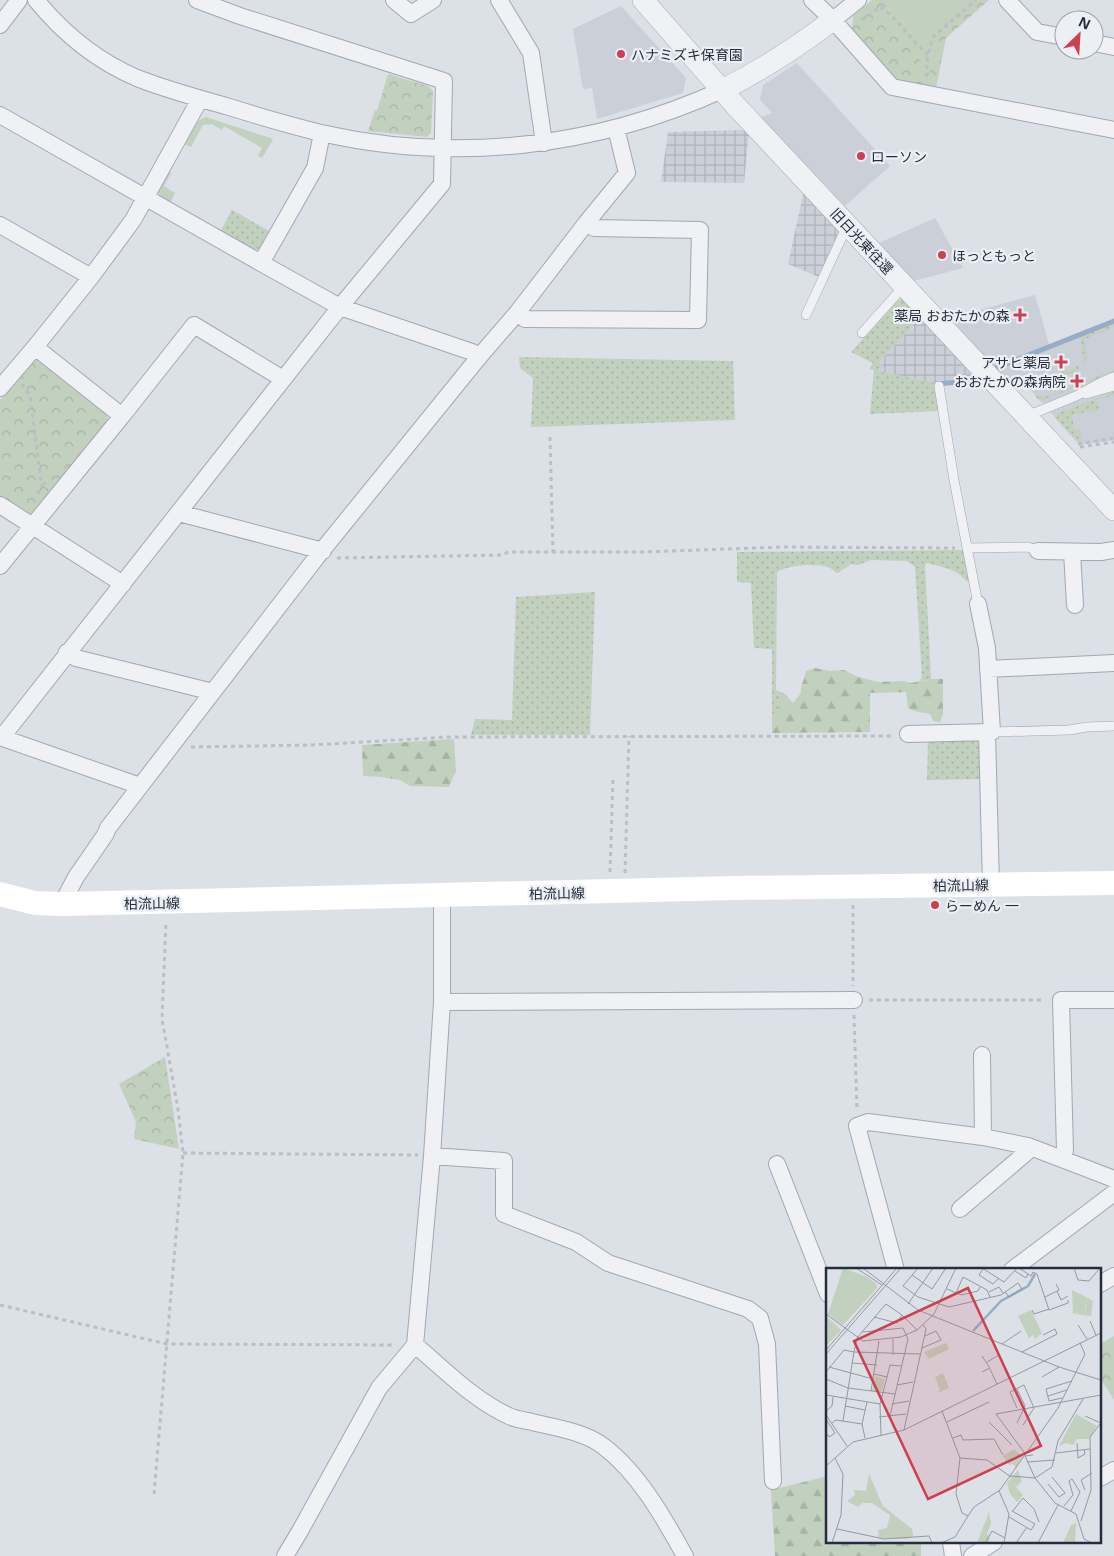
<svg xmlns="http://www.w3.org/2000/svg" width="1114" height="1556" font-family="'Noto Sans','Noto Sans JP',sans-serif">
<defs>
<pattern id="industrial-grid" width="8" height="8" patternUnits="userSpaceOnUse" patternTransform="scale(1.25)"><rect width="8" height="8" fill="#cbcfd8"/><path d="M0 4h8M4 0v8" fill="none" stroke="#aeb2ba"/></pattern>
<pattern id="grass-dots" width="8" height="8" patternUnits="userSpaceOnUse" patternTransform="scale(1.25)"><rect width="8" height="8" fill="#c2d0be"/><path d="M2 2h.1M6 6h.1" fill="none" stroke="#a7b3a4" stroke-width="1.8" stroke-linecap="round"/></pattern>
<pattern id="forest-firs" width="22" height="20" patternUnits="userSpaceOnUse" patternTransform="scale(1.25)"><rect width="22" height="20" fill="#c2d0be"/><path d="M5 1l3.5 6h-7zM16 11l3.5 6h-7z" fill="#a7b3a4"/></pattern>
<pattern id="park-crowns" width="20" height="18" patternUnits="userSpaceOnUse" patternTransform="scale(1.25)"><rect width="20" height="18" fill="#c2d0be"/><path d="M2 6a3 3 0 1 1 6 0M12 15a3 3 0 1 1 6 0" fill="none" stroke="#a7b3a4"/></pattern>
</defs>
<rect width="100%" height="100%" fill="#dce0e7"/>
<path fill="#cbcfd8" d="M621,6L686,78L683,93L597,119L592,88L583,89L573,29Z
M797,63L890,166L845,206L761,117L772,113L760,100L763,85Z
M935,218L963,268L914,281L879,243Z
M1035,295L1049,344L994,367L949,318Z
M1114,323V440L1080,445L1027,386L1017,390L998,370Z"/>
<path fill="url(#industrial-grid)" d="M744,130L749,132L744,183L661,182L668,132Z
M804,190L840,229L819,277L788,264Z
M921,317L978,379L936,383L876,371L882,365L879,362Z"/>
<path fill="url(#grass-dots)" d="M232,210L269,231L259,249L251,251L220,232Z
M904,298L921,317L879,362L882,365L877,371L936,383L941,411L870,414L874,370L869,369L873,363L851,352L898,300Z
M1114,323V327L1085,339L1087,362L1084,363L1080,336Z
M519,357L733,361L735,420L531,427L533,378L520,368Z
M1078,366L1079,370L1047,383L1049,389L1037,388L1030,390L1026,386Z
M1114,370V372L1040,401L1035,396L1051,395Z
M1114,392V396L1097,399L1099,410L1072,415L1074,429H1080L1082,441L1077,442L1056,419L1058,413Z
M963,550L965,552L970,581H966C958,569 940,567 927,563L925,565L931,679L919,681L922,677L915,567L907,561L871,560L858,565L851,564L838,573C834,572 833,569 828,567C817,563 787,565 777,572L776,690L785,694L777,714L772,721V649L754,648L751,583L737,582V552Z
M595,592L590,735H471L475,719L512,720L516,597Z
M976,738L982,744V779L927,780L928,739Z"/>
<path fill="url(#forest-firs)" d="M815,668L830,671L844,670L858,677L878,682L904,681L911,683L931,679H943V715L940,722L933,721L930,714L914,711L908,708L906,692L870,693V732L772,733V721L777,714L785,694L793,703L801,693C800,686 805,678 806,671Z
M454,739L456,771L449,787L410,786L400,780L382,777L363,776L362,745Z
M828,1476V1542H921V1556H775L771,1490Z"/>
<path fill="url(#park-crowns)" d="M872,0H989L946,38L936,88L901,81L893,77L852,30L853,16Z
M388,74L428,86L433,91L431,133L427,137L368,131L375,110L377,111Z
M32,360H41L107,413L108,422L34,513L26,514L0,497V400Z
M165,1057L179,1149L134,1139L136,1122L119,1084Z
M1114,1336V1400L1100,1378V1344Z"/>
<path fill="#c2d0be" d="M889,0H979L942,32L935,42V54L930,73L921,71C922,49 901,31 887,16L884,9Z
M206,117L273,139L262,158L258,156L262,148L224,126L222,130L212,124L203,125L191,147L185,144L198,121Z
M169,171L171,173L164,186L175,193L170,204L159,198L158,191Z"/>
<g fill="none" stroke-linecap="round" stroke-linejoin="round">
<path stroke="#97acc7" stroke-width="5" d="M996,368L1114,321
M937,384L981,380"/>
<g stroke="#a2a7b1" stroke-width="10">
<path id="service" d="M806,315L847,226
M862,333L904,286
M939,386L954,480L978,604
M1086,394L1114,386
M1027,416L1076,396L1102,382L1114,377
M967,548L1028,547L1038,551
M992,732L1069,730L1087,727L1114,726"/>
</g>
<g stroke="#a2a7b1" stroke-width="18">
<path id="minor" d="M36,0C63,33 97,61 137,78C165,89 197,98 226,106C258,116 289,125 321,133C457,164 596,147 722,90
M394,0L411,14L433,0
M499,0L531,53L544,143
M812,0L833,20L892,87L1114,130
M1007,0L1037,32L1064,37
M833,20L858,0
M0,25L19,0
M1094,43L1114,47
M0,115L261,263L340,307L472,352L479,357
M0,225L91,277
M261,263L315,168L322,133
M517,313L525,319L698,320L700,230L594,228L587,222
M0,388L35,347L91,277L133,220L200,99
M122,416L194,325L283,379
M0,505L123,584
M179,513L323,551
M1038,551L1101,552L1114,550
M1072,552L1075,605
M0,566L122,416L35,347
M67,652L76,658L213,692
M988,669L1114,663
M987,733L991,885
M908,734L992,732L987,648L978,604
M0,737L140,786
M2,737L340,307L442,184L444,81L240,16L197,0
M62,904L76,877L105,835L108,828L316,558L479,357L517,313L587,222L627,173L616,128
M442,1002L854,1000
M982,1055L983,1137
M432,1156L504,1161V1214L576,1242L608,1263L748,1309L760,1318L767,1344L773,1481
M1061,1158L1065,1151L1061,1000H1114
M777,1164L828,1294
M960,1209L1027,1152L1028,1146
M896,1270L857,1126L868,1122L983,1137L1028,1146L1114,1179
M1012,1270L1114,1193
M1100,1284L1114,1276
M415,1345C444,1369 475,1401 509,1416C515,1419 522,1420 528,1421C551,1427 584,1431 603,1446C638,1472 664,1518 685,1556
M1100,1478L1114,1470
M951,1542L953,1556
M285,1556L300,1531L379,1388L415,1345L432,1156L442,1002V895
M972,1556L994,1542"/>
</g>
<g stroke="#a2a7b1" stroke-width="22">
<path id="tertiary" d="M643,0L735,105L1114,510
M722,90C762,70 797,47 833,20"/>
</g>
<path stroke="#bbbec5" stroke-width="3" stroke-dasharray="4 4" stroke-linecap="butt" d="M880,7C899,19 911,41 928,55
M861,20L873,13L886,0
M926,77L928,55L933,37L976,0
M22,384L30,395L41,481L46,484
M550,437L553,552
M1078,444L1114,438
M1080,447L1114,442
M38,494L39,488L44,484
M337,558L503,555L508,552H643L783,547L955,548
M191,747L312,745L448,737L894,736
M610,872L613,778
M625,873L629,736
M853,905V986
M869,1000H1045
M854,1015L857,1111
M183,1153L418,1155
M0,1305L167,1344L394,1345
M154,1494L183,1153L178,1109L162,1019L166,921"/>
<use href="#service" stroke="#eff1f5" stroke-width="9"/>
<use href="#minor" stroke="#eff1f5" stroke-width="16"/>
<use href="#tertiary" stroke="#eff1f5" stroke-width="21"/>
<path stroke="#fff" stroke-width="24" d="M0,894L35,903L62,904L735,888L1114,883"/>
</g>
<g fill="#cd4050" stroke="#eceff4" stroke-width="2">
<circle cx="621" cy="54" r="5"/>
<circle cx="861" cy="156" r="5"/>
<circle cx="942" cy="255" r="5"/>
<path d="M1017.5 307.5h5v5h5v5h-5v5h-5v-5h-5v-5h5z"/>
<path d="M1058.5 354.5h5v5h5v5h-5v5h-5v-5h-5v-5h5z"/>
<path d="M1074.5 373.5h5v5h5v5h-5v5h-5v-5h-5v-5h5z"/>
<circle cx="935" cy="905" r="5"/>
</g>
<g text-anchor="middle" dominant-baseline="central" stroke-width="4.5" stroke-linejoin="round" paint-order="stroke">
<g font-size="14" fill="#262e3d" stroke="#eceff4" text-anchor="start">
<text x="631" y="54">ハナミズキ保育園</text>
<text x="871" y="156">ローソン</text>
<text x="952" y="255">ほっともっと</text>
<text x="1010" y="315" text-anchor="end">薬局 おおたかの森</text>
<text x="1051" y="362" text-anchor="end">アサヒ薬局</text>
<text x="1066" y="381" text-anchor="end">おおたかの森病院</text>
<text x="945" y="905">らーめん 一</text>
</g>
<g font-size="14" fill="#262e3d" stroke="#eceff4">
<text transform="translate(862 241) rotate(47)">旧日光東往還</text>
<text transform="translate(961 885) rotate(-1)">柏流山線</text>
<text transform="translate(557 893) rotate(-1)">柏流山線</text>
<text transform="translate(152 903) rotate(-1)">柏流山線</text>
</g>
</g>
<g transform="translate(826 1268)">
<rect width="275" height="275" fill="#dce0e7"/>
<path d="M246,22L260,29L259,42L247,46ZM205,42L216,65L209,71L207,67L203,70L192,48ZM120,75L123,81L103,91L98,84ZM117,105L123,120L111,125L114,122L109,109Z" fill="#c2d0be"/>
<path d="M260,29L267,33L265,48L249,46L260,41ZM250,146L271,158L263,171H251L247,177L240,175L233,178ZM188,181L197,189L190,200L187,196L183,197L177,188ZM192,202L196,213L190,219L197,227L191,234L184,226L181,215ZM43,206L57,238L86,261L87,268L81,271L53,270L52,262L61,260L64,247L46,235H37L32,239L21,233L29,227L28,222L17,221L40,223ZM163,244L165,256L161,266L164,271L162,275H151ZM250,255L249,275H237L245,257Z" fill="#c2d0be"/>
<path d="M17,0L41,9L50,15L51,20L17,57L2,46ZM0,48L15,62L0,78ZM49,108L59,111L56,123H46Z" fill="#c2d0be"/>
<path fill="none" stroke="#97acc7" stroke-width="2.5" d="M147,63L175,33L202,18L209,6"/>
<path fill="none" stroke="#9399a3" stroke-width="1" d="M30,0L56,17M37,0L92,42L233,99L275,112M92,0L77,18L92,29L123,39L175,27L192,15L196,21L183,29L179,24M156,0L178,14L191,0M193,0L205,8L207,4L211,6L223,42L242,35V32M248,0L252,12L263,13L274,0M157,1L153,7L167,16L172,11M189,3L200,10L202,6M86,7L106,21L120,0M121,21L135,27L152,23L154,19M231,23L235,32L242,28M163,24L173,19L177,25M130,25L137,9L161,22L164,29M219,29L233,22L230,16M82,36L107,0M206,42L208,46L223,41M0,46L37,73L75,69L91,62L108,46L130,0M76,47L91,62M264,53L270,67M252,57L261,71M37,64L77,60L82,71L64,148M176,76L195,63M96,80L115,72L110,63L99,68M0,82L71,0M196,84L231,66L229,61L217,67M0,86L75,0M67,87V71M161,94L173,87L176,94M26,95L51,97M3,99L47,111M164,101L171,116M0,104L18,82L28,84L31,70L36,64L60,36L76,47L71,55L48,49M156,104L164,100L156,88M61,109L64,97L75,98M216,109L233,99M0,111L22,120L69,126M71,117L87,114M191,121L199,138L191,155M45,123L53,73M0,127L54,136L61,109L48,106M222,128L241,122M236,130L223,133L220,121L246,113M54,136L55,167M66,136L83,133M19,138L39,142M191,140L184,124L198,117L208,140L197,157M0,143L6,138L7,129M116,143L134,190L130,226L136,245L142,248L148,239L174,222L232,140L259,86L254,75M0,147L21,178M259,148L275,155M53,149L80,146M0,151L9,165L3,169L0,165M17,153L28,84L94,86M121,154L163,134M163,154L186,177M6,155L10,152L36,156M78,162L100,61L97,57M39,170L36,156L41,134M127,170L135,167L137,172L168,171L177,187M251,175L252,190L259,186L258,182M230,185L264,181M200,187L170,146L275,127M207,187L199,188L209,210L226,199L232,173L257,131M134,190L161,192L185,209M201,194L229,192M0,198L27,174L78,162L275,65M185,208L209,210L229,235L250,246L258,271L266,275M222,216L233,229L239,225L226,209M259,222L255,212L266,205M173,223L183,246L178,275M238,238L247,227L243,213L246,211L254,224L245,243M186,244L197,230L208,241L213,254M183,249L205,262L209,256L186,243M255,253L265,222L264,169L275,155M11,261L58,271L103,268L106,275M6,275L15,247L17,206L9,190M115,275L129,269L142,248M159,275L166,263L179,270M190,275L201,259M212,275L232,237"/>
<path fill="#cd4050" fill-opacity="0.15" stroke="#cd4050" stroke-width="2.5" d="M142,20L215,178L102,231L28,73Z"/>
<rect width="275" height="275" fill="none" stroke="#262e3d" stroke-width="2.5"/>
</g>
<g transform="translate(1079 35) rotate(25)"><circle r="24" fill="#eceff4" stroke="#9da2ab"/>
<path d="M0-4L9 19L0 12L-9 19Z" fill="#cd4050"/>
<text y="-8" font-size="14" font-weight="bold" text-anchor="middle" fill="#262e3d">N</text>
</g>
</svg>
